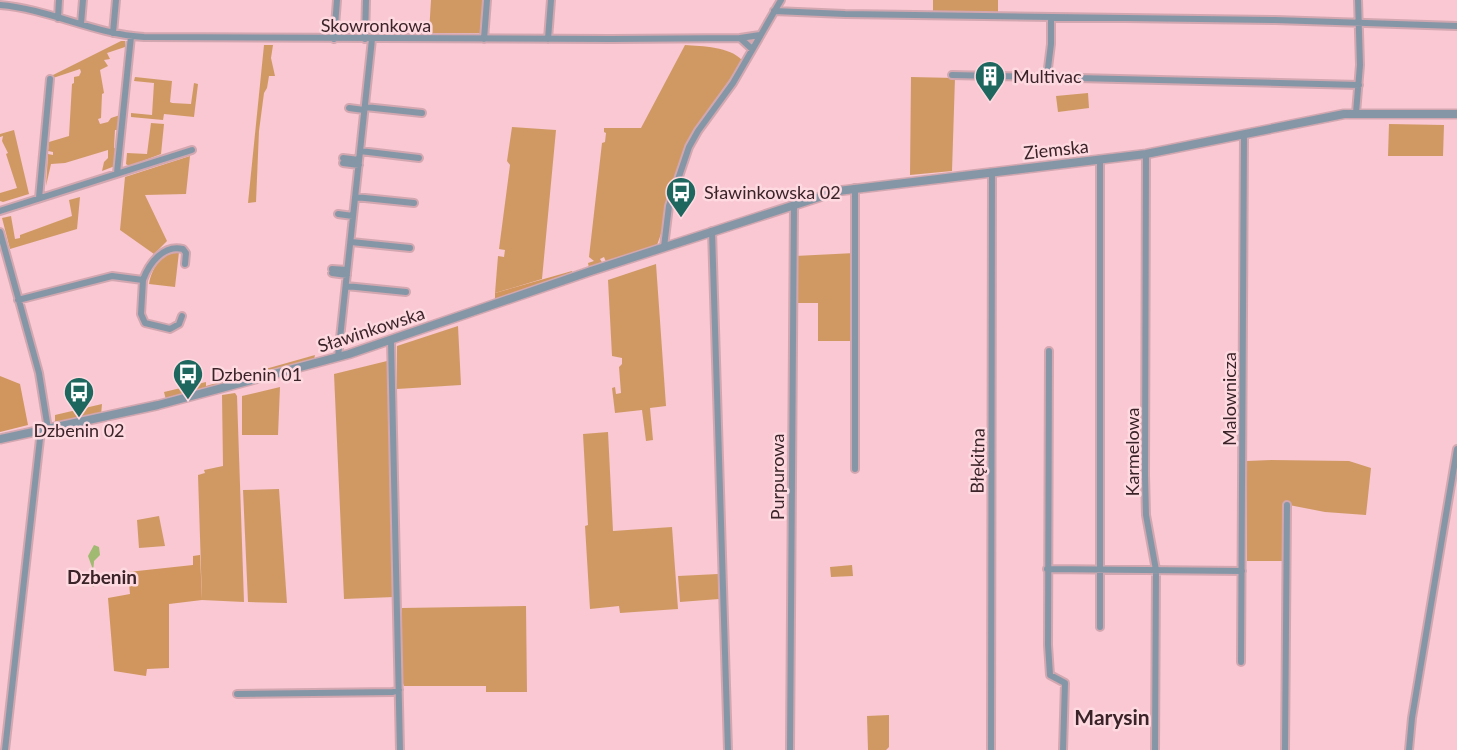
<svg xmlns="http://www.w3.org/2000/svg" width="1457" height="750" font-family="Lato,sans-serif">
<rect width="100%" height="100%" fill="#f9c8d2"/>
<path fill="#d09964" d="M431,0H484L480,33H429Z
M933,0H998V12L933,11Z
M121,41H125V47L107,53L110,59L104,60L108,66L100,70L104,93L102,94L101,118L98,119L100,124L108,122L111,118L120,115L119,130H115L114,148L117,149L115,166L102,171L104,162L108,158V150L65,163L51,164L46,186L48,154L53,155V152L48,151L49,142L69,136L72,84L74,83V77L79,76L81,72L80,69L53,78V75Z
M264,45H273L271,58L275,76H269L267,88L264,93L259,131L256,202L248,203Z
M685,45C702,46 730,47 742,60C725,90 701,115 686,146C671,178 670,213 657,245L606,262L604,257L600,259L603,264L589,268L588,263L594,261L589,257L602,143L605,142L606,133L604,132V128H641Z
M135,77L172,81L170,102L172,103L191,104L194,83L198,84L194,117L164,114L163,120L131,117V113L152,115L154,83L134,81Z
M911,77L955,78L952,171L910,175Z
M1088,93L1089,108L1058,112L1056,96Z
M151,123L164,124L161,154L129,166L126,164L127,153L147,154Z
M1389,124L1444,125L1443,156H1388Z
M512,127L556,130L542,279L495,293L498,256L504,257L505,250L499,249L510,165L507,161Z
M14,130L29,194L3,202L0,201V193L17,188L6,154L8,153L2,141L3,136L0,137V134Z
M190,156L186,194L145,195L167,241L154,254L120,230L125,177Z
M80,197L77,229L10,249L2,218L11,216L15,239L20,238V235L72,216L69,200Z
M171,252H179L175,287L149,284C151,270 159,259 171,252Z
M855,253L854,320H850V341H818V303H796L795,256Z
M656,264L666,406L650,408L653,440L646,441L642,410L615,413L612,388L615,387L616,394L621,393L619,367L622,364V358L612,356L608,280Z
M458,326L461,385L397,389V346Z
M315,355L314,360L166,400L164,392L206,382V386Z
M387,361L394,597L344,599L334,374Z
M280,387L278,435H242V396Z
M235,393L237,396L244,602L202,600L198,475L205,473L204,470L223,466L222,395Z
M102,404L101,415L55,426V415Z
M608,432L613,531L672,527L678,609L620,613L619,606L590,609L585,526L588,525L583,434Z
M1271,460L1349,461L1371,468L1366,515L1325,512L1289,505L1284,561H1247V461Z
M279,489L287,603L248,602L243,490Z
M159,516L165,546L139,548L137,520Z
M852,565L853,576L831,577L830,567Z
M718,574L719,599L680,602L678,576Z
M526,606L527,692H486V686H404L402,681V608Z
M889,715V747L886,750H868L867,716Z"/>
<path fill="#d0965d" d="M572,271L573,276L495,301V293Z
M0,376L20,384L28,425L0,432Z
M200,555L202,600L169,604V668L147,669L146,676L114,671L108,598L130,594L128,572L193,565V556Z"/>
<path fill="#a0ba71" d="M94,545L99,547L100,555L94,561C94,565 92,577 92,580L98,582L93,587L88,581L92,567L88,556Z"/>
<g fill="none" stroke-linecap="round" stroke-linejoin="round">
<g stroke="#d3a7b0" stroke-width="10">
<path id="minor" d="M0,5C49,9 94,34 144,37L611,39L740,38L752,49
M774,11L845,14L1275,20L1457,26
M58,18L59,0
M81,24L83,0
M113,33L116,0
M740,38L760,35
M334,39L337,0
M365,39L366,0
M484,39L487,0
M548,39L551,0
M952,75L1359,85
M1047,76L1051,44V17
M365,107L422,113
M349,108L364,110
M1356,113L1360,65L1358,0
M360,151L419,158
M1146,154L1145,475L1146,515L1156,570L1155,750
M343,158L359,160
M1100,159V627
M343,163L359,165
M117,173L131,36
M355,197L414,203
M39,198L50,79
M0,211L192,150
M338,214L353,216
M712,231L728,750
M0,232L39,373L48,429
M351,242L410,248
M664,247L669,206L689,147L698,131L733,83L781,0
M332,269L347,270
M332,273L347,275
M143,280C149,263 164,244 183,249L186,253L185,264
M346,286L406,292
M18,300L112,276L143,280L141,314L145,323L170,329L179,324L182,316
M391,341L400,750
M1049,351L1048,645L1050,675L1065,683L1063,750
M338,357L372,39
M855,469V188
M1047,569L1242,571
M1241,662L1244,135
M237,694L393,692L399,690
M5,750L41,430
M790,750L794,204
M991,750L992,172
M1285,750L1287,505
M1409,750L1412,718L1457,449"/>
</g>
<g stroke="#d3a7b0" stroke-width="11">
<path id="tertiary" d="M0,439L158,405L349,354L591,271L838,191L1146,154L1344,114H1457"/>
</g>
<use href="#minor" stroke="#8597a7" stroke-width="6"/>
<use href="#tertiary" stroke="#8597a7" stroke-width="8"/>
</g>
<defs>
<g id="building-pin" transform="scale(1.575)"><path d="M0 17L-7.5 6A9.5 9.5 0 1 1 7.5 6Z" fill="#1d675f" stroke="#fed9e0"/><path d="M-4-6H4V6H1V3H-1V6H-4ZM-2.5-4.3h1.7v1.8h-1.7ZM.8-4.3h1.7v1.8H.8ZM-2.5-1h1.7V.8h-1.7ZM.8-1h1.7V.8H.8Z" fill="#fff"/></g>
<g id="bus-pin" transform="scale(1.575)"><path d="M0 17L-7.5 6A9.5 9.5 0 1 1 7.5 6Z" fill="#1d675f" stroke="#fed9e0"/><path d="M-5-6H5V4H4V6H2V4H-2V6H-4V4H-5ZM-3.5-4V0h7V-4ZM-3.5 1.2v1.5H-2V1.2ZM2 1.2v1.5H3.5V1.2Z" fill="#fff"/></g>
</defs>
<g fill-rule="evenodd">
<use href="#building-pin" x="990" y="76"/>
<use href="#bus-pin" x="681" y="192"/>
<use href="#bus-pin" x="188" y="374"/>
<use href="#bus-pin" x="79" y="392"/>
</g>
<g text-anchor="middle" dominant-baseline="central" stroke-width="5" stroke-linejoin="round" paint-order="stroke">
<g font-size="18" fill="#3a2429" stroke="#fed9e0">
<text x="376" y="25">Skowronkowa</text>
<text transform="translate(1056 149) rotate(-6)">Ziemska</text>
<text transform="translate(371 329) rotate(-18)">Sławinkowska</text>
<text transform="translate(1229 399) rotate(-90)">Malownicza</text>
<text transform="translate(1132 452) rotate(-90)">Karmelowa</text>
<text transform="translate(977 461) rotate(-89)">Błękitna</text>
<text transform="translate(777 477) rotate(-90)">Purpurowa</text>
</g>
<g font-size="18" fill="#3a2429" stroke="#fed9e0" text-anchor="start">
<text x="1013" y="76">Multivac</text>
<text x="704" y="192">Sławinkowska 02</text>
<text x="211" y="374">Dzbenin 01</text>
<text x="79" y="430" text-anchor="middle">Dzbenin 02</text>
</g>
<g font-size="19" font-weight="bold" fill="#3a2429" stroke="#fed9e0">
<text x="102" y="576">Dzbenin</text>
</g>
<g font-size="21" font-weight="bold" fill="#3a2429" stroke="#fed9e0">
<text x="1112" y="716">Marysin</text>
</g>
</g>
</svg>
